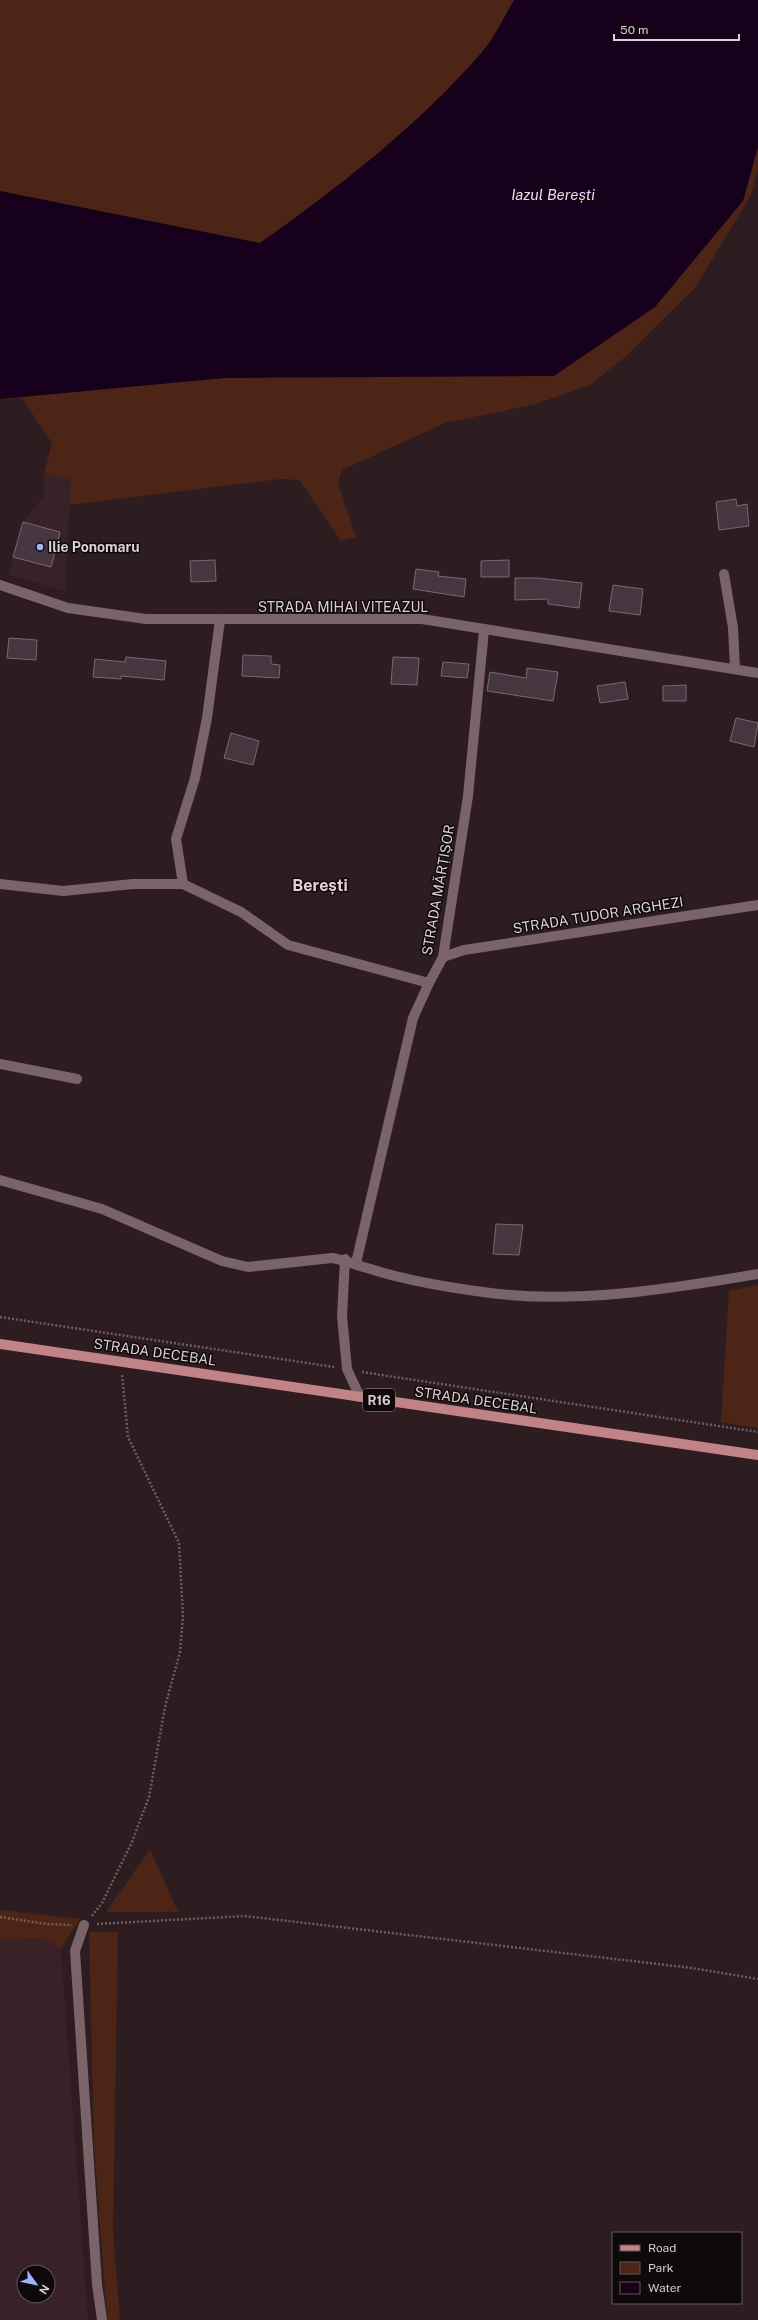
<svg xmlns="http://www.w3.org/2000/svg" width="758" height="2320" viewBox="0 0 758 2320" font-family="'Public Sans',sans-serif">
	<rect width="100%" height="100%" fill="#2d1c20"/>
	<g fill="#392128" fill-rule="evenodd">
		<path d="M44,474L71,480L65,591L8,575L23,522L43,497Z"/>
		<path d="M44,1939L61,1949L88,2320H0V1940ZM24,2272H48V2296H24Z"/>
	</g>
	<g fill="#4d2517">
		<path d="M0,0H758V170L751,195L695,288L625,357L590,385L536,404L445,423L342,470L338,483L356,537L341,541L299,480L280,479L69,505L71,480L44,474L52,443L22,398L0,399Z"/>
		<path d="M758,1285V1428L721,1422L729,1291Z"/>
		<path d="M150,1849L178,1912H106Z"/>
		<path d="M0,1910L80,1919L61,1949L44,1939L0,1940Z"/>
		<path d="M89,1932H118L113,2230L120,2320H107L94,2143Z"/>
	</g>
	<path fill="#17001b" d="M514,0H758V147L743,201L655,307L554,376L225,378L0,399V191L260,243C338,188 420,124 482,52C495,37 504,17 514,0Z"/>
	<g fill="#463640" stroke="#7a6872">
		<path d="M736,499L737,506L747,504L749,526L719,530L716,502Z"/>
		<path d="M23,522L60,532L51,567L13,557Z"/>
		<path d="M215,560L216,581L191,582L190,561Z"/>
		<path d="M509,560V577H481V561Z"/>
		<path d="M416,569L439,572L438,576L466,579L464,597L413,589Z"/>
		<path d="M515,578H539L582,583L579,608L548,604V599L515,600Z"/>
		<path d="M613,585L643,589L640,615L609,611Z"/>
		<path d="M9,638L37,640L36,660L7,658Z"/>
		<path d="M243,655L271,656V664L280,665L279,678L242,676Z"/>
		<path d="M126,657L166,661L164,680L121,676V679L93,677L95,659L125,662Z"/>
		<path d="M393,657L419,658L417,685L391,684Z"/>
		<path d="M443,662L469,664L467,678L441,676Z"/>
		<path d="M527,668L558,672L553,701L487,691L490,672L526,678Z"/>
		<path d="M625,682L628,699L600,703L597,686Z"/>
		<path d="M686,685V701H663V686Z"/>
		<path d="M736,718L758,723L754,747L730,741Z"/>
		<path d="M231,733L259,741L253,765L224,758Z"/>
		<path d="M496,1224L523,1225L519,1255L493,1254Z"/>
	</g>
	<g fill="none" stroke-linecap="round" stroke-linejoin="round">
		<g stroke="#6d5e61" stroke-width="2.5" stroke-dasharray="2 2" stroke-linecap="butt">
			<path d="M0,1317L334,1367"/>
			<path d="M362,1372L758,1432"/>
			<path d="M92,1916L102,1903L132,1842L149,1797L165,1707L180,1652L183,1616L179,1543L128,1437L122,1374"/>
			<path d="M0,1917L47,1924L72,1925"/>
			<path d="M97,1924L245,1916L692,1968L758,1979"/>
		</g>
		<g stroke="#7a6469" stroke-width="10">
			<path d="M724,574L733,628L735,669"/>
			<path d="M0,585L68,608L146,619H422L758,673"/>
			<path d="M0,884L63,891L133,884H183L241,912L288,945L429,983"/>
			<path d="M183,884L176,839L195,778L207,718L220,620"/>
			<path d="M443,957L464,950L758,905"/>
			<path d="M0,1064L77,1079"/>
			<path d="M0,1180L102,1209L222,1261L248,1267L332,1258C345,1260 355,1265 367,1268C404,1280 445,1287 483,1292C572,1305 670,1289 758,1274"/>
			<path d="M345,1259L342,1316L347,1369L360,1397"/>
			<path d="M356,1263L413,1018L429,983L443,957L468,796L484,630"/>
			<path d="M84,1925L75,1951L97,2284L102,2320"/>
		</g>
		<path stroke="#c18385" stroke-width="10" d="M0,1344L758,1455"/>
	</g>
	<circle fill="#99b5fd" stroke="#10090b" stroke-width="1.5" cx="40" cy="547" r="4"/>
	<g text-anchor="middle" stroke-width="3" stroke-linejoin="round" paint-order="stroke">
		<rect fill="#10090b" stroke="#9e9496" stroke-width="1" x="363" y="1389" width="32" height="22" rx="3"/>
		<g font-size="13" font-weight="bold" fill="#dbcfd1">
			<text x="379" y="1405">R16</text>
		</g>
		<g font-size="14" font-weight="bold" fill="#dbcfd1" stroke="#10090b" text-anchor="start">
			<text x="48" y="552">Ilie Ponomaru</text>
		</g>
		<g font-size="14" fill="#dbcfd1" stroke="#10090b">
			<text x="343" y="612">STRADA MIHAI VITEAZUL</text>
			<text transform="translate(438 890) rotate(-80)" y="5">STRADA MĂRȚIȘOR</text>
			<text transform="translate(598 915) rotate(-9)" y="5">STRADA TUDOR ARGHEZI</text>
			<text transform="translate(155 1352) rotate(8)" y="5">STRADA DECEBAL</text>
			<text transform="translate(476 1400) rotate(8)" y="5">STRADA DECEBAL</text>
		</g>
		<g font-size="15" font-style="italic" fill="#fbcefe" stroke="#10090b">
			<text x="553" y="200">Iazul Berești</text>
		</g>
		<g font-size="16" font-weight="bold" fill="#ead1d7" stroke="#10090b">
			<text x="320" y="891">Berești</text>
		</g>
	</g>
	<rect x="612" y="2232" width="130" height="72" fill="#10090b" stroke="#61585a"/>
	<rect x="620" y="2245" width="20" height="6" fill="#c18385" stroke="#61585a"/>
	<text x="648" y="2252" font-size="12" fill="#dbcfd1">Road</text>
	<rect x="620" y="2262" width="20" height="12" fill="#4d2517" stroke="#61585a"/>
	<text x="648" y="2272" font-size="12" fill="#dbcfd1">Park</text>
	<rect x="620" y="2282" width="20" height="12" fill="#17001b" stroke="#61585a"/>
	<text x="648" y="2292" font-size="12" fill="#dbcfd1">Water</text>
	<g transform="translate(36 2284) rotate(123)"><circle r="19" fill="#10090b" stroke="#61585a"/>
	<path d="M0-3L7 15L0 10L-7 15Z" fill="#99b5fd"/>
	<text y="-6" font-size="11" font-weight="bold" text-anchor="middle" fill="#dbcfd1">N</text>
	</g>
	<path d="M614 34v6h125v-6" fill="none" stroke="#dbcfd1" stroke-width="2"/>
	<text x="620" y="34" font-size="12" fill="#dbcfd1" stroke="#10090b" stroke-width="3" paint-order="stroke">50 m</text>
</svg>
